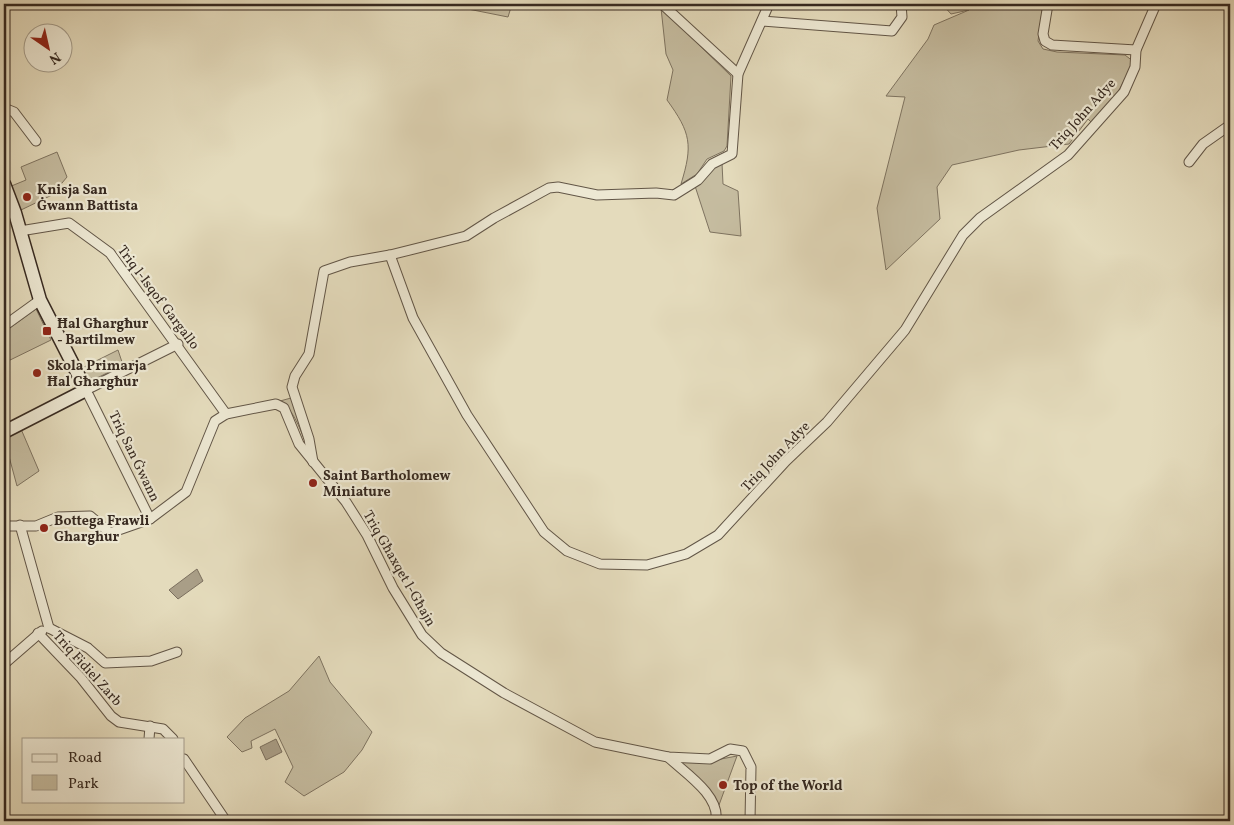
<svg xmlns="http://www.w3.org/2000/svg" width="1234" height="825" viewBox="0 0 1234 825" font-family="Vollkorn,serif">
	<rect width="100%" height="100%" fill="#e4dbbc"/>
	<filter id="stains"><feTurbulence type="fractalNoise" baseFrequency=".004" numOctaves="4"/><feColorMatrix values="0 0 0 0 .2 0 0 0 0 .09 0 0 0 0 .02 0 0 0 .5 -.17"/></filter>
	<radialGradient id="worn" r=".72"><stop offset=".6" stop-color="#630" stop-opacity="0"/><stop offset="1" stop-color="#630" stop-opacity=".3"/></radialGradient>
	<g fill="#c6bda1" stroke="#7e7360">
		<path d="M443,4H512L508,17Z"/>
		<path d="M942,4H973V9L989,4H1043L1038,41L1043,49L1057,52L1125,55L1134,62L1111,105L1092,123L1088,119L1069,144L1019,150L952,165L937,187L940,219L886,270L877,208L905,97L886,96L928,39L934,25L969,10L951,14Z"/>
		<path d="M661,8L731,76L727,146L724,151L707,159L697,174L681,184C693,145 691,133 667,100L673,70L666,54Z"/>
		<path d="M57,152L67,177L52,195L21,210L9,187L26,180L21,167Z"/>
		<path d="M722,163L723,184L738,191L741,236L710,232L695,186L706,171Z"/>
		<path d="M36,309L51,340L4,363V332Z"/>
		<path d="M118,350L123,365L95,379L87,377L82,368Z"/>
		<path d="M291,398L307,439L305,441C299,427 293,409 280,401Z"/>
		<path d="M21,429L39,471L17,486L4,438Z"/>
		<path d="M319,656L330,682L372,732L362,750L344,772L304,796L285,782L293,767L275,729L251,741L252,748L242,752L227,737L245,718L289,691Z"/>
		<path d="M737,756L719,805L709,789L679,761L705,762Z"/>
	</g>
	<g fill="#a99e87" stroke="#7b6f5e">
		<path d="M197,569L203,581L178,599L169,590Z"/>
		<path d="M276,739L282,752L266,760L260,747Z"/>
	</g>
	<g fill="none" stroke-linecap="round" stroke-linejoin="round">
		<g stroke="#625647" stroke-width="11">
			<g id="street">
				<path d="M662,4L738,74"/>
				<path d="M1048,4L1043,34L1045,41L1052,45L1136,50"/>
				<path d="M762,21L892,31L902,17L901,4"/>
				<path d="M4,108L14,112L36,141"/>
				<path d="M1189,162L1203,144L1230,125"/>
				<path d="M20,231L69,223L110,253L226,414"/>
				<path d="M390,255L413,318L467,415L544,532L567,551L600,564L647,565L686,554L718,535L786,461L827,422L905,330L963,235L980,218L1068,155L1124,92L1135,67L1136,50L1156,4"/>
				<path d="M4,326L40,300"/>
				<path d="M313,462L309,439L292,387L295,376L309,354L324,271L350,262L390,255L466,236L494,218L549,188L558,187L597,195L656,193L674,195L698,180L712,164L732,154L738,74L769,4"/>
				<path d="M150,519L86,390L178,344"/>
				<path d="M20,525L49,628"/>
				<path d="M4,526H36L58,517L90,516L110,533L150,519L186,492L215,421L226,414L276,404L284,408L299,444L346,502L367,535L393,588L422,635L441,653L504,693L595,742L668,757L710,759L730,749L743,751L751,767L750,821"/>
				<path d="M49,628L88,648L105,663L151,661L177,652"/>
				<path d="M38,633L81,678L111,716L119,722L163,729L173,739"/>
				<path d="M4,664L42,631"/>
				<path d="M149,739L150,726"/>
				<path d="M668,757C685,773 720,795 716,821"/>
				<path d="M184,759L226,821"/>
			</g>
		</g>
		<g stroke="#362920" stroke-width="15">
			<path id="secondary" d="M4,184L15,213L40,300L86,390L4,432"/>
		</g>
		<use href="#street" stroke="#ede8d3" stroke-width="9"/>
		<use href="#secondary" stroke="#ede8d3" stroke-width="12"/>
	</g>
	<g fill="#8f2418" stroke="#ede8d3" stroke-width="2">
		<circle cx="27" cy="197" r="5"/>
		<rect x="42" y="326" width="10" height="10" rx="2.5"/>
		<circle cx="37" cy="373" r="5"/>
		<circle cx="313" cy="483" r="5"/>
		<circle cx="44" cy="528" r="5"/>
		<circle cx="723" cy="785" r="5"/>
	</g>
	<g text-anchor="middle" stroke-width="4.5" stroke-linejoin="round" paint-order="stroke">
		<g font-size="14" fill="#362920" stroke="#ede8d3">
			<text transform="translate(1082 114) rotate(-48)" y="5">Triq John Adye</text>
			<text transform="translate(159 297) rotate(53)" y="5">Triq l-Isqof Gargallo</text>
			<text transform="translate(135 456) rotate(64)" y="5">Triq San Ġwann</text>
			<text transform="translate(775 456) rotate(-46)" y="5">Triq John Adye</text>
			<text transform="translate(400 568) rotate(60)" y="5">Triq Għaxqet l-Għajn</text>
			<text transform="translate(88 668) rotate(48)" y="5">Triq Fidiel Zarb</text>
		</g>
		<g font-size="14" font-weight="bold" fill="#362920" stroke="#ede8d3" text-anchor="start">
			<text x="37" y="194">Knisja San<tspan x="37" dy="16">Ġwann Battista</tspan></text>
			<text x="57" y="328">Ħal Għargħur<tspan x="57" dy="16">- Bartilmew</tspan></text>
			<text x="47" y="370">Skola Primarja<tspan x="47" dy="16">Ħal Għargħur</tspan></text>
			<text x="323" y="480">Saint Bartholomew<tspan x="323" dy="16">Miniature</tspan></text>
			<text x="54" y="525">Bottega Frawli<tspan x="54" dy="16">Gharghur</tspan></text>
			<text x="733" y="790">Top of the World</text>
		</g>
	</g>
	<rect width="1234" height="825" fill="none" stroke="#e4dbbc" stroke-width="20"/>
	<rect x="5" y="5" width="1224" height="815" fill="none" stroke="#362920" stroke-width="2.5"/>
	<rect x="10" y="10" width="1214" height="805" fill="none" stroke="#362920"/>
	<rect x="22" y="738" width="162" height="65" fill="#ede8d3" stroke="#a49c8b"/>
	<rect x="32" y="754" width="25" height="8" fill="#ede8d3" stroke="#a49c8b"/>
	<text x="68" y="762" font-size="15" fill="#362920">Road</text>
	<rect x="32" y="775" width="25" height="15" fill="#c6bda1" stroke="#a49c8b"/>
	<text x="68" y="788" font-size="15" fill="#362920">Park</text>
	<g transform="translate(48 48) rotate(146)"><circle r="24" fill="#ede8d3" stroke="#a49c8b"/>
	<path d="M0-4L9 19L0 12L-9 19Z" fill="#8f2418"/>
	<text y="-8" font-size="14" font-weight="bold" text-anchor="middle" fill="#362920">N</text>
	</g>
	<rect width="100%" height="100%" filter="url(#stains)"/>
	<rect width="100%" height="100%" fill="url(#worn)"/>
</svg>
